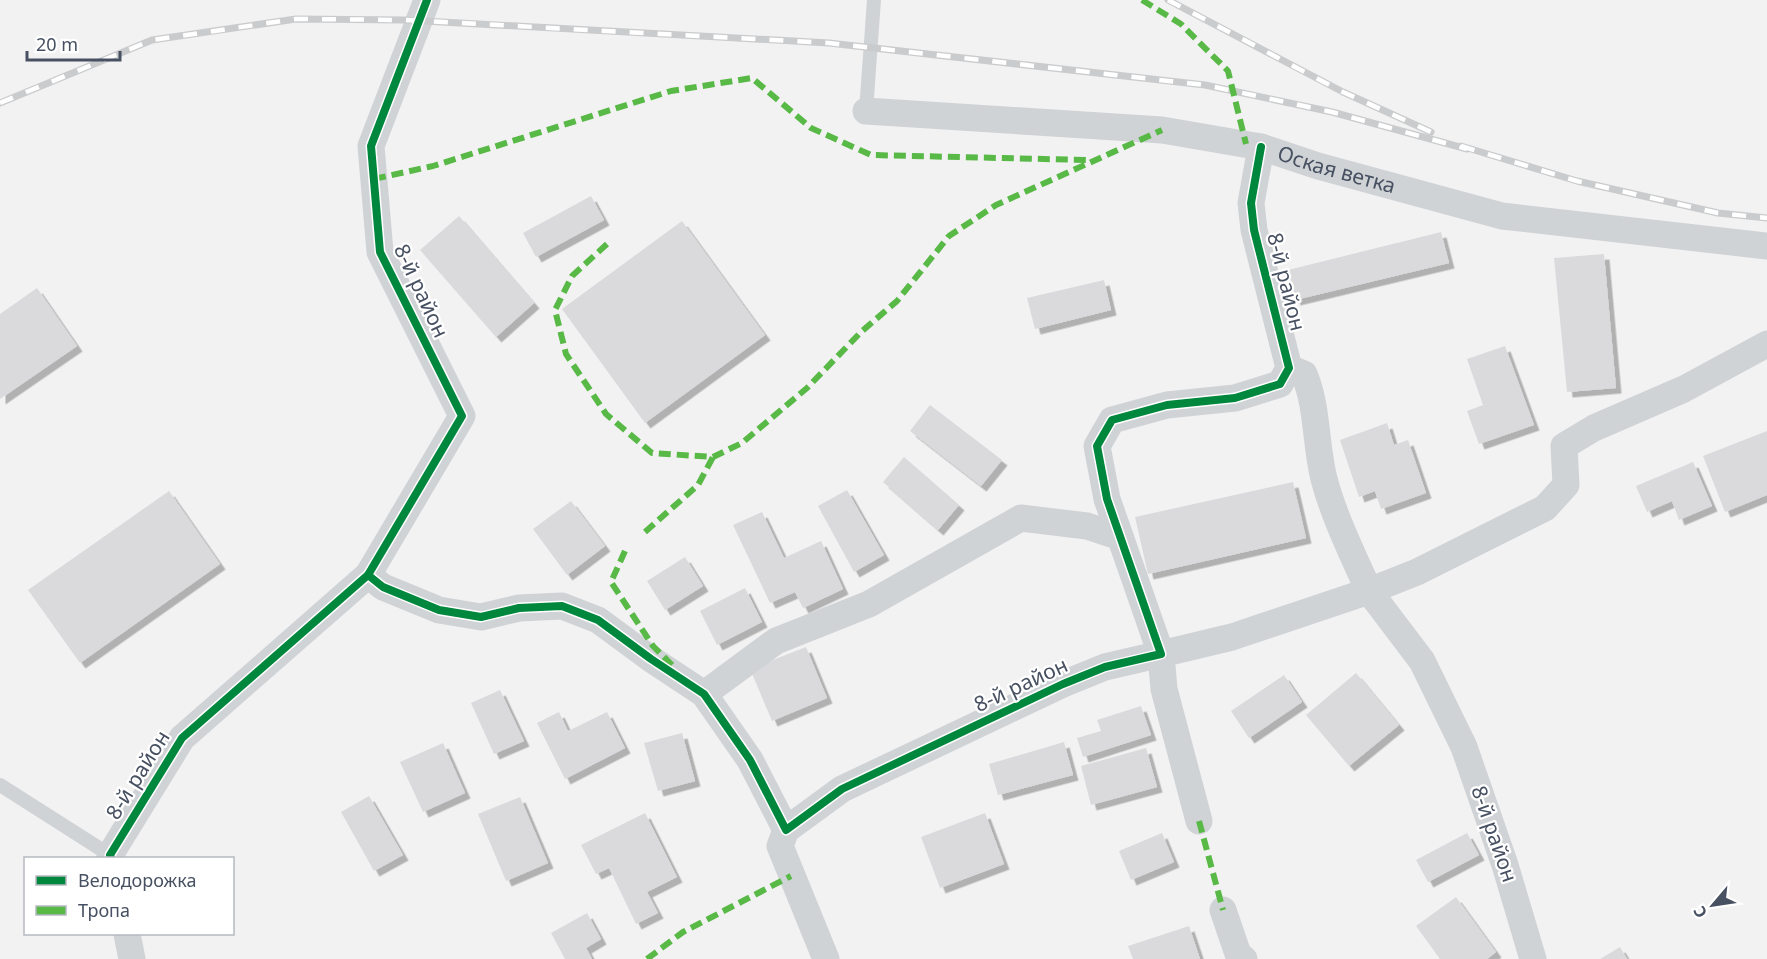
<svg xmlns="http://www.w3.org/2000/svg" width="1767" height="959" viewBox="0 0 1767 959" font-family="'Noto Sans',sans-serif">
	<defs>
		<filter id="shadow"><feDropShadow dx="5.5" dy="5.5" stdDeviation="0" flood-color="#0004"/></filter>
	</defs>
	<rect width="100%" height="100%" fill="#f3f2f2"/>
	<g fill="#dadadd" filter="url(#shadow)">
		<path d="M591,196L604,220L536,257L523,233Z"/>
		<path d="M459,216L534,303L496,337L420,250Z"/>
		<path d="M682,221L765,335L645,423L562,309Z"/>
		<path d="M1441,232L1449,263L1295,300L1288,270Z"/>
		<path d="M1604,254L1616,388L1567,392L1554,258Z"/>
		<path d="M1104,280L1111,310L1035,329L1027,298Z"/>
		<path d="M37,288L77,346L0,399V314Z"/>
		<path d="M1505,346L1534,425L1479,444L1467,411L1483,405L1467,359Z"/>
		<path d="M930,405L1002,460L981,486L910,431Z"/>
		<path d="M1387,423L1394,445L1408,440L1426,493L1381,509L1375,491L1359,497L1340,440Z"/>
		<path d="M1767,431V495L1725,512L1703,456Z"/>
		<path d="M904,457L959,505L938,530L883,482Z"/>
		<path d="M1693,462L1712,506L1679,520L1672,501L1647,512L1636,486Z"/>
		<path d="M1293,482L1306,538L1148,574L1135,517Z"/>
		<path d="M847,490L884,555L854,572L818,506Z"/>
		<path d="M169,491L220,564L80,663L28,590Z"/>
		<path d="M571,501L605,546L567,575L533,529Z"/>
		<path d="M762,512L784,558L821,541L843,589L803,608L795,592L770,603L733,525Z"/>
		<path d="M685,557L703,586L665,610L647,581Z"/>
		<path d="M745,588L762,622L717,645L700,611Z"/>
		<path d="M806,647L827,698L772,721L750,669Z"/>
		<path d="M1356,673L1399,725L1349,766L1306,715Z"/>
		<path d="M1284,675L1302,702L1249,738L1231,711Z"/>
		<path d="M500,690L524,741L494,754L471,703Z"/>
		<path d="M1141,706L1151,735L1083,757L1077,738L1101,731L1097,720Z"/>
		<path d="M559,712L568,731L607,712L625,748L565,779L537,723Z"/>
		<path d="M682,733L695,781L658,791L644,743Z"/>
		<path d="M1064,742L1073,775L998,795L989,764Z"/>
		<path d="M443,743L465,793L423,812L400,762Z"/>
		<path d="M1146,748L1157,787L1091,805L1081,766Z"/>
		<path d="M369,796L403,855L374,871L341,812Z"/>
		<path d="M520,797L548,863L506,881L478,814Z"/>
		<path d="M645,813L677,877L647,892L658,913L636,924L609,868L596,874L581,845Z"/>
		<path d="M985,813L1004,864L940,888L921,837Z"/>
		<path d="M1162,833L1174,862L1131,880L1119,851Z"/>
		<path d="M1467,833L1479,855L1428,882L1416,860Z"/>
		<path d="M1456,897L1496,952L1487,959H1440L1416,926Z"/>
		<path d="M587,913L601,939L586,948L592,959H565L551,933Z"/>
		<path d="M1189,926L1200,959H1133L1128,946Z"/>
		<path d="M1620,947L1627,959H1600Z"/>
	</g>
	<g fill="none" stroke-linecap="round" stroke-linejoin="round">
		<g stroke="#d0d3d6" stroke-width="14">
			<path d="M866,111L874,0"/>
			<path d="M0,785L110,855"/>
		</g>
		<g stroke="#d0d3d6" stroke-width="27">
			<path id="s1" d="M866,111L1162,130L1261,147L1318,166L1502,216L1767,246"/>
			<path d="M368,575L383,587L439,610L481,617L519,608L562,606L598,620L651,659L704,694L750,760L786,830L842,789L1063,684L1105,667L1161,654L1107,499L1097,446L1112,420L1167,405L1235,398L1280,384L1289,368L1254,230L1251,203L1261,147"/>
			<path d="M704,694L776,641L869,604L1021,518L1087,526L1120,537"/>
			<path d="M1199,821L1164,689L1161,654L1232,637L1369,591C1353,555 1334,517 1324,479C1315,443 1318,407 1304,374L1289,368"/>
			<path d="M786,830L780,846L826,959"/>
			<path d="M111,858L110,855L182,738L368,575L462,416L380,252L371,146L427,0"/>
			<path d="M1223,910L1238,954L1244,959"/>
			<path d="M127,934L132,959"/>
			<path d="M1533,959L1505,865L1464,747L1422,661L1369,591L1417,572L1545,508L1566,485L1564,446L1594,428L1684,389L1767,344"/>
		</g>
		<g stroke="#c9cbcd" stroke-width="7">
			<g id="rail">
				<path d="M1168,0L1343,92L1431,132"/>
				<path d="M0,103L152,40L296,19L405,20L829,43L1205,85L1332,112L1467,149"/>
				<path d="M1461,146L1577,181L1718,213L1767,218"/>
			</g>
		</g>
		<use href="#rail" stroke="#fff" stroke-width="4.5" stroke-dasharray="14" stroke-linecap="butt"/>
		<g stroke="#58b947" stroke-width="6" stroke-dasharray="12 6" stroke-linecap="butt">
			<path d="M1142,0L1181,24L1228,71L1246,144"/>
			<path d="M374,179L433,166L671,91L752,78L811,128L871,155L1087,160"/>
			<path d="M607,244L572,276L555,310L566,354L606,414L652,453L713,457L742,443L807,388L861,332L897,301L949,236L996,205L1162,130"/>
			<path d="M645,532L698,485L713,457"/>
			<path d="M625,551L611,582L653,646L672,665"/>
			<path d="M1199,821L1223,910"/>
			<path d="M647,959L683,932L791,876"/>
		</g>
		<g stroke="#fff" stroke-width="11">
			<g id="cycleway">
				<path d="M368,575L383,587L439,610L481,617L519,608L562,606L598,620L651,659L704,694L750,760L786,830L842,789L1063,684L1105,667L1161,654L1107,499L1097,446L1112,420L1167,405L1235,398L1280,384L1289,368L1254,230L1251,203L1261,147"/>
				<path d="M111,858L110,855L182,738L368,575L462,416L380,252L371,146L427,0"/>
			</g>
		</g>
		<use href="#cycleway" stroke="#00873e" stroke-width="8"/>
	</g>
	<g text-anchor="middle" stroke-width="4.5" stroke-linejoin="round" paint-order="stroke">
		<g font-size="21" fill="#475162" stroke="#fff">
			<text dy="7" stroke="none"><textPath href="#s1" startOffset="476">Оская ветка</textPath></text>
			<text transform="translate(1286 282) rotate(76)" y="7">8-й район</text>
			<text transform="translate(421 291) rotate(65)" y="7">8-й район</text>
			<text transform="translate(1021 685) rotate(-25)" y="7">8-й район</text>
			<text transform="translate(138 775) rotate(-58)" y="7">8-й район</text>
			<text transform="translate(1494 834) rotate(71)" y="7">8-й район</text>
		</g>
	</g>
	<rect x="24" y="857" width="210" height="78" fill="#ffffff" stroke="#b5b9c0" stroke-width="1.5"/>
	<rect x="36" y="876" width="30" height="9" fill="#00873e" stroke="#b5b9c0" stroke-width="1.5"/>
	<text x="78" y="887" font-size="18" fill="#475162">Велодорожка</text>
	<rect x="36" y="906" width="30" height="9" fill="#58b947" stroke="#b5b9c0" stroke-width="1.5"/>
	<text x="78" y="917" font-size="18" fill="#475162">Тропа</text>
	<g transform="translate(1713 905) rotate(241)" stroke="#ffffff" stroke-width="4.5" paint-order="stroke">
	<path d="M0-4.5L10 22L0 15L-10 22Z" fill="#475162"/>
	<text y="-9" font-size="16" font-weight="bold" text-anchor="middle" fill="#475162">С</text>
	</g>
	<path d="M27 51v9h93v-9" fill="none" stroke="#475162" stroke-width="3"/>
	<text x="36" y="51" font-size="18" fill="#475162" stroke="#ffffff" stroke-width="4.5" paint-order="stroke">20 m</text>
</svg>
